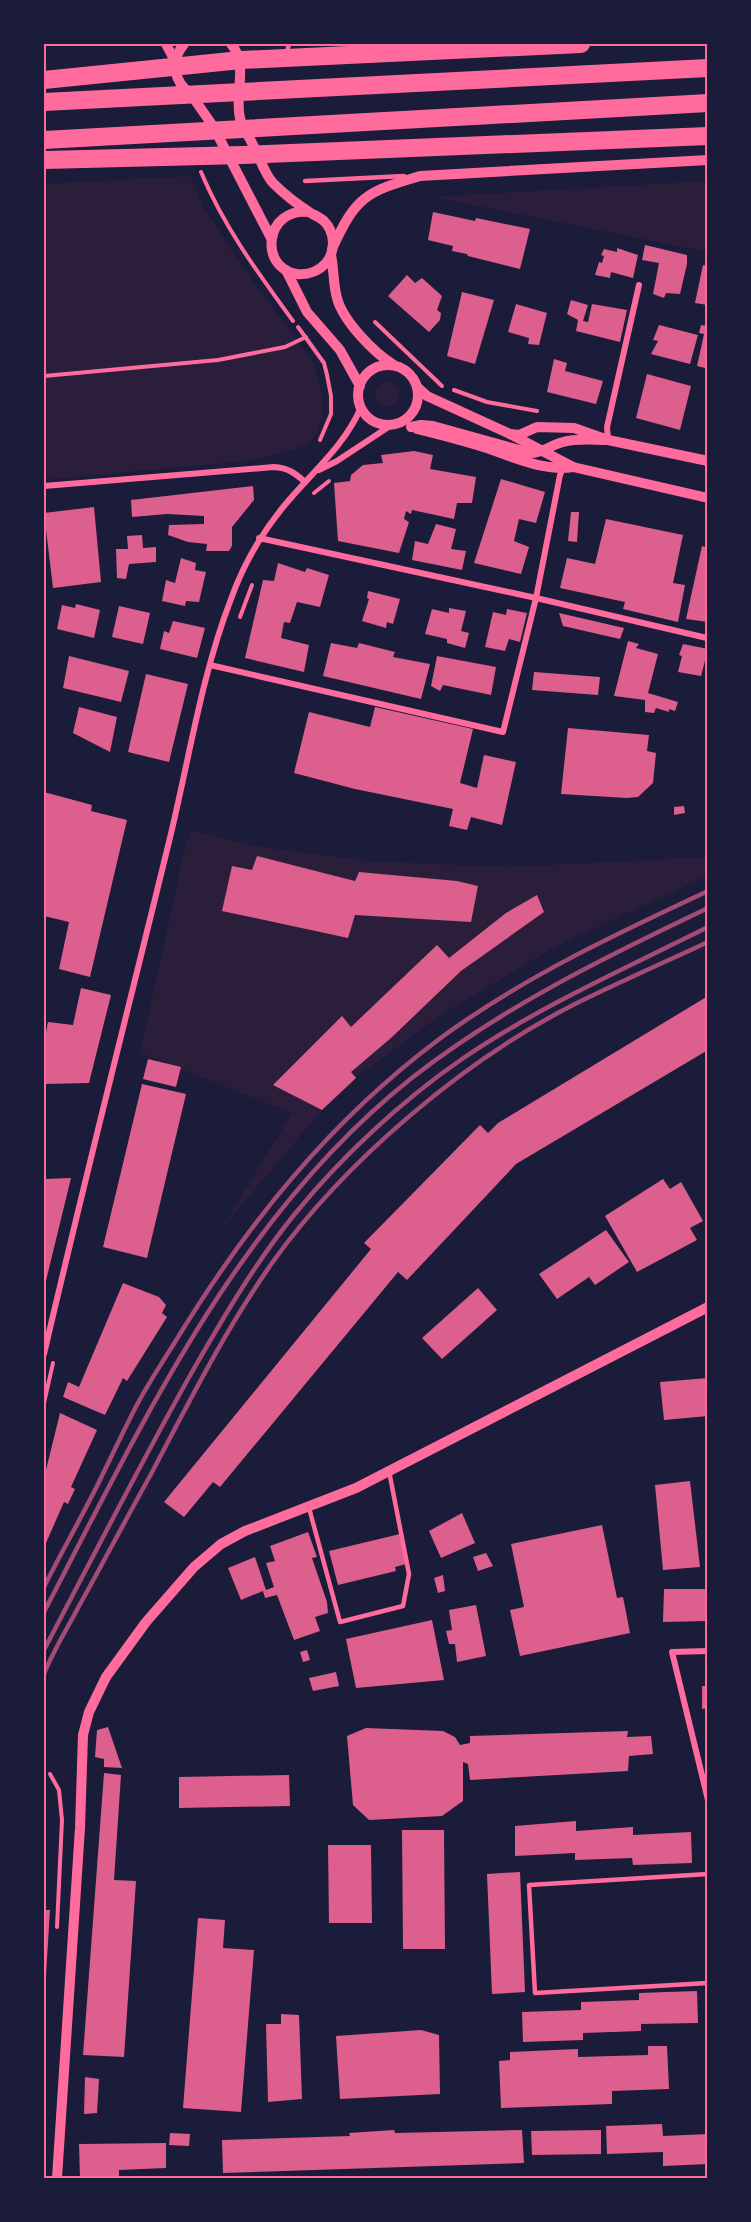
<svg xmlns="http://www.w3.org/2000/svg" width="751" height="2222" viewBox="0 0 751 2222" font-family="'Libre Baskerville',serif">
	<rect width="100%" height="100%" fill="#1b1b3a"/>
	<g fill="#2a1e3b">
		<path d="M190,176L203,206L240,263L314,363L323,400L322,416L317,433L308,445L256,460L44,480V184Z"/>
		<path d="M707,181V252L433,197Z"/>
		<circle cx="387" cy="394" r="12"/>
		<path d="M191,830L255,846L369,861L506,867L707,857V876L555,947L441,1015L356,1078L322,1110L220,1231L292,1113L140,1053L185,848Z"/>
	</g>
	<g fill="#dd5f8e">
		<path d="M433,212L475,221L476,218L530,229L520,269L468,256L467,254L452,251L453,246L428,240Z"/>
		<path d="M645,245L687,255V264L680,294L666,293L664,298L653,294L659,263L642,260Z"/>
		<path d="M617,248L638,255L633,278L611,272L610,278L595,275L599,262L602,263L604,256L601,255L604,249L617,252Z"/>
		<path d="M703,265L708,266V305L695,303Z"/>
		<path d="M407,275L415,283L422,278L442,296L437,310L441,313L440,320L429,332L388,296Z"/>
		<path d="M462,292L494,300L475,364L447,356Z"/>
		<path d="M571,300L588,305L583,321L588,322L592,304L627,310L620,342L576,331L578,320L567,314Z"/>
		<path d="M516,304L547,313L539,345L528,344L529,338L508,332Z"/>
		<path d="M659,325L698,335L690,364L651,354L658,341L653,340Z"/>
		<path d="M701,325L708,326V358L705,368L697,366L704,334L699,333Z"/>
		<path d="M554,359L567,363L565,371L603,381L596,404L547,392Z"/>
		<path d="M647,374L691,386L680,430L636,418Z"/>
		<path d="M414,451L433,455L430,469L476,477L472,503H457L454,519L412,510L411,514L406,511L404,519L409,522L399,553L338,541L334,483L350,481L351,475L363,465L383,463L381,455Z"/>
		<path d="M501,479L545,492L536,523L519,519L514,541L529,547L521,574L474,563Z"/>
		<path d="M253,486L254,500L232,527V546L229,551H206L207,544L188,542L168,535L169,525L204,524V516L167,514L132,517L131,500Z"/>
		<path d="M94,507L101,582L53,588L44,513Z"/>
		<path d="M571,512H579L577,542L568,541Z"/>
		<path d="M606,519L683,535L673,583L685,585L678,622L623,609L625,602L560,588L567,558L595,564Z"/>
		<path d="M436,524L456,529L451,549L466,551L462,570L412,560L415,541L428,544Z"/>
		<path d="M142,535L143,548L156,547V562L129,564L126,579L117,578L116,549H128L127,536Z"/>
		<path d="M702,546L708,548V622L686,619Z"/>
		<path d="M181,558L196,563L195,570L206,572L199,602L186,601L185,606L162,601L166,580L175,583Z"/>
		<path d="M278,563L305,572L307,568L329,575L320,607L297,602L290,623L284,622L281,638L309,645L304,672L245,658L263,580L274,581Z"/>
		<path d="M368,591L400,599L393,624L387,622L386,628L362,621L369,599L367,598Z"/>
		<path d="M76,604L100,610L94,638L57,629L62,605L75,608Z"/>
		<path d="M119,606L150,613L143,644L112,637Z"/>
		<path d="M449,608L466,611L461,631L469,633L465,648L447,643V639L425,634L432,609L449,613Z"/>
		<path d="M507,609L527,613L520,642L509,639L505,651L485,647L493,612L506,615Z"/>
		<path d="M559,613L624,628L620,639L563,626Z"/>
		<path d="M173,621L205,628L197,658L160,649L164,631L169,633Z"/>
		<path d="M628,641L639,644L636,648L658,654L648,693L678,702L675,711L669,709V712L656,708L654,713L645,712V700L614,696Z"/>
		<path d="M331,643L357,648L359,643L395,652L393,657L430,664L421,699L323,676Z"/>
		<path d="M683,644L708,649L701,676L678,672L682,656L679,655Z"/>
		<path d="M69,656L129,671L121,702L63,688Z"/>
		<path d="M437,656L496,667L491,695L443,685L440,691L431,686Z"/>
		<path d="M534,672L600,677L598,695L532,690Z"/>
		<path d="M146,674L188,684L169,762L128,752Z"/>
		<path d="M79,707L117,717L110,752L73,733Z"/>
		<path d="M375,707L473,729L460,783L477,788L484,755L516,762L502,825L471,817L467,830L449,826L453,809L355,789L294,773L309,712L370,727Z"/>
		<path d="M568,728L649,735L647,751L656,753L653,783L638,797L627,798L561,794Z"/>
		<path d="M44,792L92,805L91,811L127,820L90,977L59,969L69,922L44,916Z"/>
		<path d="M684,806L685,813L674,815V807Z"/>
		<path d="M257,856L355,881L359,872L457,881L478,886L471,922L355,915L348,938L222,911L232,866L252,870Z"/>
		<path d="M537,895L544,912L461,971L391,1038L351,1072L356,1078L322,1110L273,1085L342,1016L351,1027L437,945L449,958L506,913Z"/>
		<path d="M81,988L111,995L89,1083L44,1084V1032H46L48,1022L73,1025Z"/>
		<path d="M708,996V1050L516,1164L407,1280L398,1272L220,1487L213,1482L184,1517L164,1502L371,1249L364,1243L480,1125L488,1133L498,1123Z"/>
		<path d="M148,1059L181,1067L176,1087L143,1079Z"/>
		<path d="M142,1084L186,1094L147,1258L103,1247Z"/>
		<path d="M71,1178L44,1289V1179Z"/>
		<path d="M663,1179L670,1189L681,1182L703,1221L690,1228L697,1240L637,1272L605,1216Z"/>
		<path d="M606,1230L629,1262L595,1285L589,1277L557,1299L539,1274Z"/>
		<path d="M123,1283L159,1297L166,1305L162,1313L167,1317L127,1381L123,1378L105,1415L63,1397L68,1382L79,1387Z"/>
		<path d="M478,1288L497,1310L442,1359L422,1338Z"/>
		<path d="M708,1378V1416L664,1420L660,1382Z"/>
		<path d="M60,1413L97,1430L71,1487L75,1489L68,1504L64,1502L46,1543L44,1541V1478Z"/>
		<path d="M690,1481L700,1567L663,1570L655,1485Z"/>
		<path d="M462,1513L475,1543L441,1558L429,1531Z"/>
		<path d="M602,1525L617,1598L623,1597L630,1633L520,1656L510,1610L524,1607L511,1544Z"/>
		<path d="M308,1532L317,1557L312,1558L327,1602L328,1613L315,1617L320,1631L294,1640L277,1595L265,1598L263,1591L241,1600L228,1568L255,1557L266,1590L274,1587L266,1563L275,1561L270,1546Z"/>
		<path d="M400,1534L406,1564L395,1567L396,1571L338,1585L329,1551Z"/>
		<path d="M486,1553L493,1566L478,1571L473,1557Z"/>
		<path d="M443,1575L445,1591L438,1593L434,1578Z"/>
		<path d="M664,1589H708V1621L663,1622Z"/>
		<path d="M476,1605L486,1656L457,1662L455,1644H449L446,1631L452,1630L449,1610Z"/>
		<path d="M432,1620L444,1680L356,1688L346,1639Z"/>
		<path d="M307,1650L310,1660L303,1662L300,1652Z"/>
		<path d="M336,1672L339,1686L313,1691L309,1678Z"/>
		<path d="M702,1686H708V1708L702,1709Z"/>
		<path d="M108,1727L122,1768L104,1767V1759L95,1757L97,1730Z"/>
		<path d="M366,1728L443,1731L455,1737L460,1745L470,1743V1736L628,1731L627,1737L651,1736L653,1754L629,1756L628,1771L470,1780L468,1764L463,1762V1801L442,1816L369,1820L353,1805L347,1736Z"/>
		<path d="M104,1773L121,1775L114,1880L136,1881L124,2057L83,2055Z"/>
		<path d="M289,1775L290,1806L179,1808V1777Z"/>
		<path d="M576,1821V1831L633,1827V1835L691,1832L692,1863L633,1865L632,1858L575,1860V1853L515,1856V1826Z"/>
		<path d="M402,1830H444L445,1949H403Z"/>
		<path d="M328,1845H371L372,1923H329Z"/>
		<path d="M520,1872L525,1992L492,1994L487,1874Z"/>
		<path d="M44,1910H50L45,1992H44Z"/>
		<path d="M198,1918L225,1920L223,1948L254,1950L241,2112L183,2108Z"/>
		<path d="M697,1991L698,2023L641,2024V2031L583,2033V2040L523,2042L522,2012L581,2010V2002L639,2000V1993Z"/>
		<path d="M281,2014L299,2015L302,2099L268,2102L266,2024H281Z"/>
		<path d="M421,2030L439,2035L440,2094L340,2099L336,2036Z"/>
		<path d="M648,2046H667L669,2089L612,2091V2104L501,2108L499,2061L510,2060V2052L578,2049V2057L648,2055Z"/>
		<path d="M85,2077L99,2079L97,2113L84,2114Z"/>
		<path d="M662,2124L663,2136L708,2134V2164L663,2166V2152L607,2154L606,2126Z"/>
		<path d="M394,2130L395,2133L522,2130L524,2163L223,2173L222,2140L350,2136L349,2133Z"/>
		<path d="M601,2130V2154L532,2155L531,2131Z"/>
		<path d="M170,2133L190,2134L189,2146L169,2145Z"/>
		<path d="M166,2143V2168L119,2170V2178H80L79,2144Z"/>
	</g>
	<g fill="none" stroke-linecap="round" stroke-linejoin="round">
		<g stroke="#ff6b9d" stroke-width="4">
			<path d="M201,172C224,227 258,273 293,321"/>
			<path d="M375,322L442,386"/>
			<path d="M298,327L324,363L327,375L331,396V414L320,440"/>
			<path d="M44,376L218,360L285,347L306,337"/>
			<path d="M454,390L487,402L537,411"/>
			<path d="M314,493L329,481"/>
			<path d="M240,617L252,585"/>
			<path d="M44,1403L53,1363"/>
			<path d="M50,1774L59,1790L62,1820L57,1927"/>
		</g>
		<g stroke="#ff6b9d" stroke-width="4.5">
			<path d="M286,55L289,44"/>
			<path d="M305,181L404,176"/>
			<path d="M309,1508L340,1622L403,1606L409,1574L389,1471"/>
			<path d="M708,1874L529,1885L535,1993L708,1983"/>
		</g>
		<g stroke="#ff6b9d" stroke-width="6">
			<path d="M608,440L607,427L639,285"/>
			<path d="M319,470L337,461L393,424"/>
			<path d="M44,486L274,467C288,468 295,473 305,482"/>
			<path d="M259,538L536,598L707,638"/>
			<path d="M210,665L503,732L536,598L560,475L563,468"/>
			<path d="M44,1354C83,1186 126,1018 167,850C188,767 200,679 231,599C243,565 261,534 284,506C310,474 345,446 361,407"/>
			<path d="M708,1651L672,1652L708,1800"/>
		</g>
		<g stroke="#ff6b9d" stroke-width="10">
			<path d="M166,44L175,61"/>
			<path d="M184,44C170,61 173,81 191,94"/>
			<path d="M231,44C249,64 234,94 240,118C242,128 250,138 254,147C260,158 265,175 273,183C283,193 297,204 309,212C314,215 319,217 324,221C335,232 336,251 326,263C319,271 308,275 297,274C258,268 265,207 309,212"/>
			<path d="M192,96L213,126L271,238"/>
			<path d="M332,249C356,196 366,192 420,176L708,160"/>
			<path d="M331,255C334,269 333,284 337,298C343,321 374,353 394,365"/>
			<path d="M286,270L307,312L340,350L360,386"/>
			<circle cx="388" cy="395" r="30"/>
			<path d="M417,387L427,396L510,434L573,467L708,498"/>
			<path d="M411,427L421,425L433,426L530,453C543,453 551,445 563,442C577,438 593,440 608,440"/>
			<path d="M417,429C437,434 457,439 477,445C508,454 540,472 573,467"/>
			<path d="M510,434L519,435L537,427L574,428L608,440L708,461"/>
			<path d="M57,2178L80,1828L83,1735L89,1712L106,1677L146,1622L194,1567L221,1544L245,1531L356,1488L708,1307"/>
		</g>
		<g stroke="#ff6b9d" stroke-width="18">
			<path d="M44,80L241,60L581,44"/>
			<path d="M44,102L708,68"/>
			<path d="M44,140L708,103"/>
			<path d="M44,160L243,155L708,136"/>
		</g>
		<g stroke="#a44b75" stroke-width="4.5">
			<path d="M44,1587C61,1553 80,1520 97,1486C111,1458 124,1429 139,1401C150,1381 163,1361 175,1342C247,1224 330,1120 442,1037C524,977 616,934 708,891"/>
			<path d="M44,1612C144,1420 239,1214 413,1077C503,1007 605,957 708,908"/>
			<path d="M44,1650C93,1557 140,1464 192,1372C223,1318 255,1263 294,1215C340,1158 401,1101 462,1059C538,1007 624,969 708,927"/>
			<path d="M44,1674C53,1651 67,1629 79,1606C103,1563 126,1519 150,1476C188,1404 225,1330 272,1263C344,1162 463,1061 573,1005C617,983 663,963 708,942"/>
		</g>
	</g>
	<rect width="751" height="2222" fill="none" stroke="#1b1b3a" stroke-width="90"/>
	<rect x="45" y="45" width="661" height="2132" fill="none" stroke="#ff6b9d" stroke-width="2"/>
</svg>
